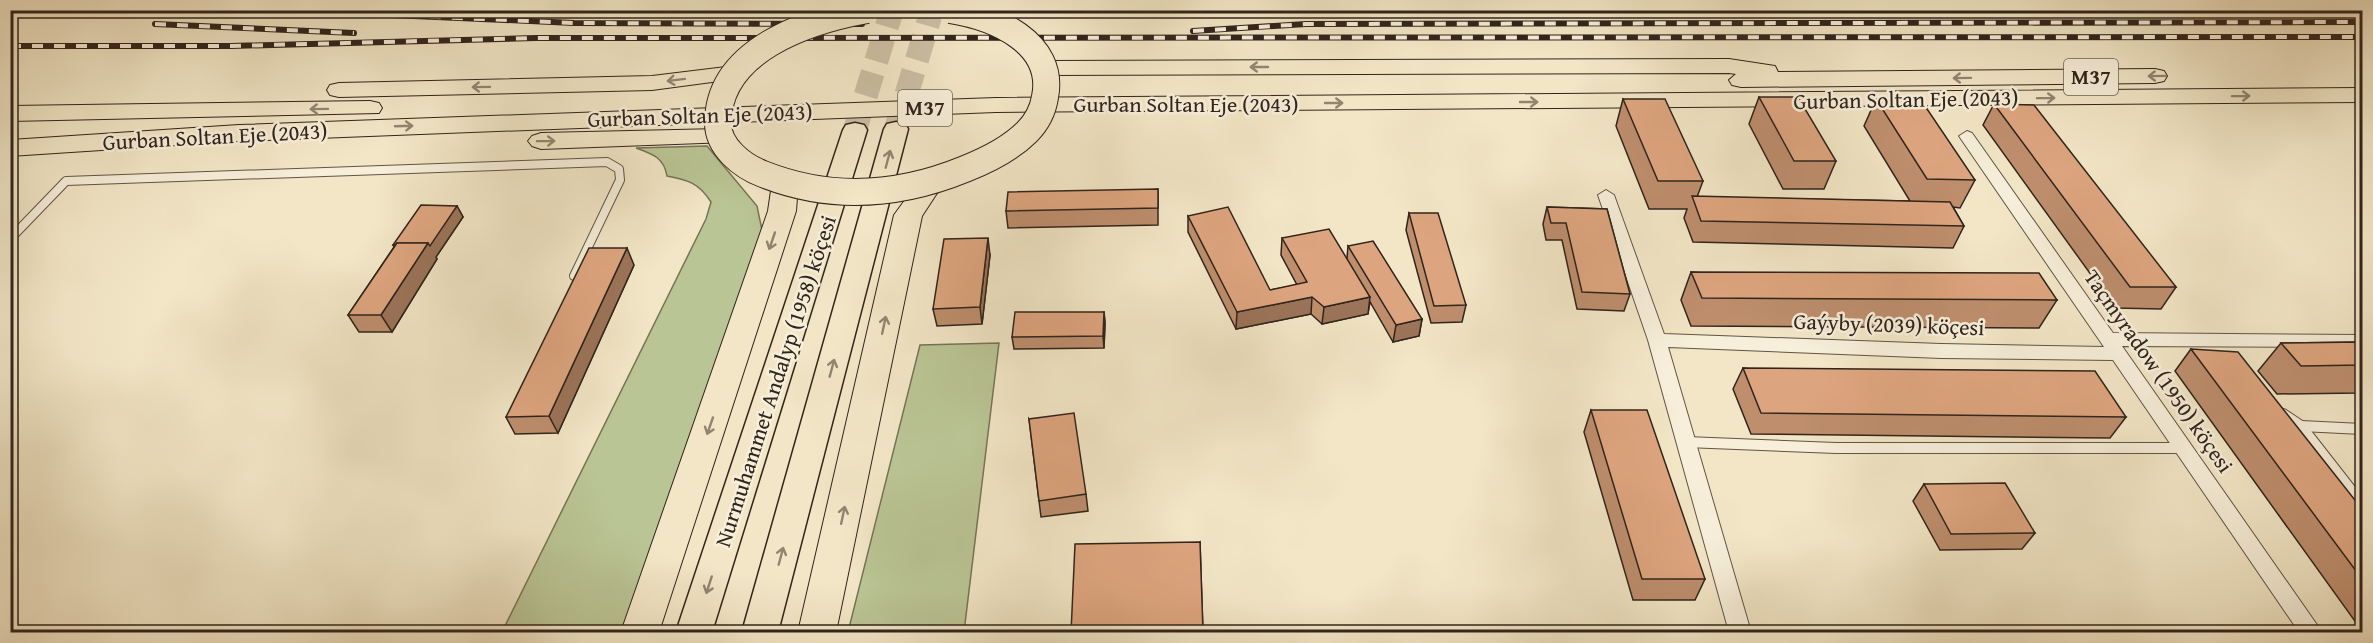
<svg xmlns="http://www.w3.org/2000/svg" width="2373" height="643" viewBox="0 0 2373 643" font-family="'Gentium Book Plus',serif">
	<rect width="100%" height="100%" fill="#f2e6c6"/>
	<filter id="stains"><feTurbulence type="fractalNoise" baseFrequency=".00333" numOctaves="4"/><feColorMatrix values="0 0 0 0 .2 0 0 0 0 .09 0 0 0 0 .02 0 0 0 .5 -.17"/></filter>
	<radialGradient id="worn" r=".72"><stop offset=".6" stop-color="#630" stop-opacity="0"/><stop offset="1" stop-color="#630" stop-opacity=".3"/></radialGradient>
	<g fill="#bac595" stroke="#757458" stroke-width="1.5">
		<path d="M707,146L757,206L762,230L622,632H502L706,219L711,202C699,183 688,180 667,176C664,158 653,154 636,148Z"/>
		<path d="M999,343L964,632H848L920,345Z"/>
	</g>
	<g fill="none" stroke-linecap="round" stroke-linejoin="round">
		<g stroke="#cbbfa4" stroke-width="24" stroke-dasharray="24 12" stroke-linecap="butt">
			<path d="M896,129L932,10"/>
			<path d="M855,130L892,10"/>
		</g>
		<g stroke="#605446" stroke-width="10">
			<path id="service-far1" d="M10,239L66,181L607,162L619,169L620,180L574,276"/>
		</g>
		<g stroke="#605446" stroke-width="12">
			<g id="service">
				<path d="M2283,414L2301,426L2362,504"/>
				<path d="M2301,426L2362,429"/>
				<path d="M1686,442L1836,448H2184"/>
			</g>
		</g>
		<g stroke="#605446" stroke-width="2">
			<path id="minor" d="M1967,131L1972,133L2113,333L2362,335V347L2122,346L2322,632H2299L2113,360L1941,358L1668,347L1751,632H1729L1648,340L1598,195L1606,190L1614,195L1664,334L1941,344L2104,347L1959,136Z"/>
		</g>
		<g stroke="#30241c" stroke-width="3">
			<g id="primary">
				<path d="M896,122L905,124L908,129L778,632H742L884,129L887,124Z"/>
				<path d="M855,123L864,125L867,130L712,632H676L843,130L846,125Z"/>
			</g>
		</g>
		<g stroke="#30241c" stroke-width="2">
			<g id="trunk">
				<path d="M1729,59L1775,66L1778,72L2155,69L2164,71L2167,76L2164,81L2155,83L1741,87L1732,85L1729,80L1736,74L1729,73L1047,75L1039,73L1035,68L1039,63L1047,61Z"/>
				<path d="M734,66L742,68L746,73L742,78L652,90L339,97L330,95L327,90L330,85L339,83L652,76Z"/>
				<path d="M2362,88V102L996,112L239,141L10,156V140L239,125L996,98Z"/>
				<path d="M370,101L379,103L382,108L379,113L10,121V106Z"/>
				<path d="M720,129L729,132L733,137L729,142L541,149L532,146L528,141L532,136L541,133Z"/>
				<path d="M785,176L794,178L798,184L796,211L659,632H621L768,211L772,184L776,178Z"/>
				<path d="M930,176L939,178L943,184L922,216L836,632H798L894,215L921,178Z"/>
			</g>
		</g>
		<path stroke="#30241c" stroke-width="3" stroke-dasharray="4 2" stroke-linecap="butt" d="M616,10L770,14L777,10"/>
		<use href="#service-far1" stroke="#f7efda" stroke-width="8"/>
		<use href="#service" stroke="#f7efda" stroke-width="10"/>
		<use href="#minor" fill="#f7efda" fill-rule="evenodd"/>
		<use href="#primary" fill="#f2e6c6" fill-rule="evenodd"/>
		<use href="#trunk" fill="#f2e6c6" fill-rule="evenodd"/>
		<g stroke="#30241c" stroke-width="6">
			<g id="rail">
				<path d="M276,10L574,23L862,24"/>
				<path d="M155,24L354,33"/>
				<path d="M1193,31L1306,24L2362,22"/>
				<path d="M10,46H231L536,38L2362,37"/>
			</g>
		</g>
		<use href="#rail" stroke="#f7efda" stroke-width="4" stroke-dasharray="11" stroke-linecap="butt"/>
		<g stroke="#30241c" stroke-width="28" stroke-linecap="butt">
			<path id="trunk-bridge" d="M867,10C807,21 718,50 718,123C718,147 742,166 763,174C831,201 899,196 965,169C988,160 1010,149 1027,132C1037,122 1043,110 1045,97C1056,42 994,17 950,10"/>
		</g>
		<use href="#trunk-bridge" stroke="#f2e6c6" stroke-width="26"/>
	</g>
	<g fill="#be8e6d" stroke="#30241c" stroke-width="1.5">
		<path d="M1759,97L1836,161L1824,189H1783L1749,124Z"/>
		<path d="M1623,99L1703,181L1697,197L1910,201L1864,126L1876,99L1975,180L1960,208L1953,207L1964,226L1953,248L1693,242L1684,218L1687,209H1649L1616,126Z"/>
		<path d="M1994,104L2176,287L2161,309L2115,308L1983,125Z"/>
		<path d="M1158,189V225L1008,228L1006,211Z"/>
		<path d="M457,206L463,217L436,257L437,259L392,332H359L348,315L394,247L393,245Z"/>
		<path d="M1547,207L1607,209L1630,294L1624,311L1577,309L1562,240H1546L1543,224Z"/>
		<path d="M1409,213L1466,305L1462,322L1431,323L1406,230Z"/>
		<path d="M1188,216L1270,290L1297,285L1281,255L1282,238L1347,258L1348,246L1422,319L1419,336L1393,342L1370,302L1368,314L1322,324L1311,314L1236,329L1188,232Z"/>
		<path d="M990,255L982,324L937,326L933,309Z"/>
		<path d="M634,265L558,433L515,434L506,417Z"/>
		<path d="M1691,272L2057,300L2039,328L1691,326L1681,300Z"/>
		<path d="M1104,312L1105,323L1104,348L1014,349L1012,337Z"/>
		<path d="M2362,342V390L2359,393L2277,394L2258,371L2281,343Z"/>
		<path d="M2191,349L2362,509V631L2175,371Z"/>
		<path d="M1743,368L2126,417L2110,438L1751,434L1733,389Z"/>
		<path d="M1591,410L1705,579L1695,600H1633L1584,432Z"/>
		<path d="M1029,419L1086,494L1088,511L1041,517Z"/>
		<path d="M1924,484L2035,533L2022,549L1940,550L1913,501Z"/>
		<path d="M1200,542L1203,633H1071Z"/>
	</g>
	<g fill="#9b7459" stroke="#30241c" stroke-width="1.5">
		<path d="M457,206L463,217L436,257L437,259L392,332L381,315L428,243Z"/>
		<path d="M988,238L990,255L982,324L980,307Z"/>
		<path d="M627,248L634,265L558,433L549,416Z"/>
		<path d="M1312,297L1311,314L1236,329L1237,312Z"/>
		<path d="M1370,297L1368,314L1322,324L1324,307Z"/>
		<path d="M1104,312L1105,323L1104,348L1103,336Z"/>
		<path d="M1422,319L1419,336L1393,342L1396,325Z"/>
	</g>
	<g fill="#dda57f" stroke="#30241c" stroke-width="1.5">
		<path d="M1759,97H1798L1836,161H1794Z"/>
		<path d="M1623,99H1665L1703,181H1658Z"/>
		<path d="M1876,99L1921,100L1975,180L1927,179Z"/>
		<path d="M1994,104L2034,105L2176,287H2130Z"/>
		<path d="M1158,189V208L1006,211L1008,192Z"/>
		<path d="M1692,196L1950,202L1964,226L1701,221Z"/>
		<path d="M421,205L457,206L430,246L428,243H397L395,245H393Z"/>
		<path d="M1228,207L1270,290L1307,282L1282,238L1329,229L1370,297L1324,307L1312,297L1237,312L1188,216Z"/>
		<path d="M1547,207L1607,209L1630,294L1582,292L1566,223H1551Z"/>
		<path d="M1409,213H1438L1466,305L1434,306Z"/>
		<path d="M988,238L980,307L933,309L944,239Z"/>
		<path d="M1373,241L1422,319L1396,325L1348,246Z"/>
		<path d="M397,243H428L381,315H348Z"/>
		<path d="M589,248H627L549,416L506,417Z"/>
		<path d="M1691,272L2039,273L2057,300L1702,298Z"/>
		<path d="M1015,312H1104L1103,336L1012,337Z"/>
		<path d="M2362,342V365L2301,366L2281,343Z"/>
		<path d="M2191,349L2238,352L2362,509V579Z"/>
		<path d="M1743,368L2095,371L2126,417L1761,413Z"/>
		<path d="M1591,410H1647L1705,579H1642Z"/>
		<path d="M1074,413L1086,494L1039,501L1029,419Z"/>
		<path d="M2005,483L2035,533L1951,534L1924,484Z"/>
		<path d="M1200,542L1203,631L1137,633H1071L1075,544Z"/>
	</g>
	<defs><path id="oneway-shaft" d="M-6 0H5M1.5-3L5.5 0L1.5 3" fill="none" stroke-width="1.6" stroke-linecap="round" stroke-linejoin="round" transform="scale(1.5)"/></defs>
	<g stroke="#918571">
		<use href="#oneway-shaft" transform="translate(1259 67) rotate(180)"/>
		<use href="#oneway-shaft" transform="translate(2157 76) rotate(179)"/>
		<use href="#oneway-shaft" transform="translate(1962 78) rotate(179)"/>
		<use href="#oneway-shaft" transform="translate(676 80) rotate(173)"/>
		<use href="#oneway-shaft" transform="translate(481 87) rotate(179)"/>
		<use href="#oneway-shaft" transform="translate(2241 96) rotate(-1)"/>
		<use href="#oneway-shaft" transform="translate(2046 98) rotate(-1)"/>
		<use href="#oneway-shaft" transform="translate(1529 102)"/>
		<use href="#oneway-shaft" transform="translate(1334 103)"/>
		<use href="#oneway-shaft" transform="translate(319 109) rotate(179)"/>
		<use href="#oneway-shaft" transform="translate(404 126) rotate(-2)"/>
		<use href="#oneway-shaft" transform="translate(546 141) rotate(-1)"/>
		<use href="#oneway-shaft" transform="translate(888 159) rotate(-75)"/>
		<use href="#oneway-shaft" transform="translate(772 241) rotate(109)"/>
		<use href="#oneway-shaft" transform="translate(884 325) rotate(-78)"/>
		<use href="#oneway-shaft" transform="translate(832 368) rotate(-75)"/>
		<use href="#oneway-shaft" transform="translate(710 426) rotate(109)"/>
		<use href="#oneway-shaft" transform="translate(843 515) rotate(-78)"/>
		<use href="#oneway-shaft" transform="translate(781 556) rotate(-75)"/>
		<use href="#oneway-shaft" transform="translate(709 585) rotate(108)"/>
	</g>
	<g text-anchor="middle" stroke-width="5" stroke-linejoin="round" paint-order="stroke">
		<g fill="#f7efda" stroke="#6c6155" stroke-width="1.5">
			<rect x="2064" y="59" width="54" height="36" rx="4.5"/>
			<rect x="898" y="90" width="54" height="36" rx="4.5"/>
		</g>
		<g font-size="21" font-weight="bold" fill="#30241c">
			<text x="2091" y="84">M37</text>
			<text x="925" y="115">M37</text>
		</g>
		<g font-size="22" fill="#30241c" stroke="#f7efda">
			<text transform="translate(1906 99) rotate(-1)" y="8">Gurban Soltan Eje (2043)</text>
			<text x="1186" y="112">Gurban Soltan Eje (2043)</text>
			<text transform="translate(700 115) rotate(-2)" y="8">Gurban Soltan Eje (2043)</text>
			<text transform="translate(215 136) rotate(-3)" y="8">Gurban Soltan Eje (2043)</text>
			<text transform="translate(1889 324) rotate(2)" y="8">Gaýyby (2039) köçesi</text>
			<text transform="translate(2159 371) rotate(55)" y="8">Taçmyradow (1950) köçesi</text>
			<text transform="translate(775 381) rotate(-72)" y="8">Nurmuhammet Andalyp (1958) köçesi</text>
		</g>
	</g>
	<rect width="2373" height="643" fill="none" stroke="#f2e6c6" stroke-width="36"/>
	<rect x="12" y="12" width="2349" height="619" fill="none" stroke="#30241c" stroke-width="3"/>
	<rect x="18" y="18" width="2337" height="607" fill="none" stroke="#30241c" stroke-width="1.5"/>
	<rect width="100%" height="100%" filter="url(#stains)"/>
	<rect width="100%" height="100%" fill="url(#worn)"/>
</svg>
